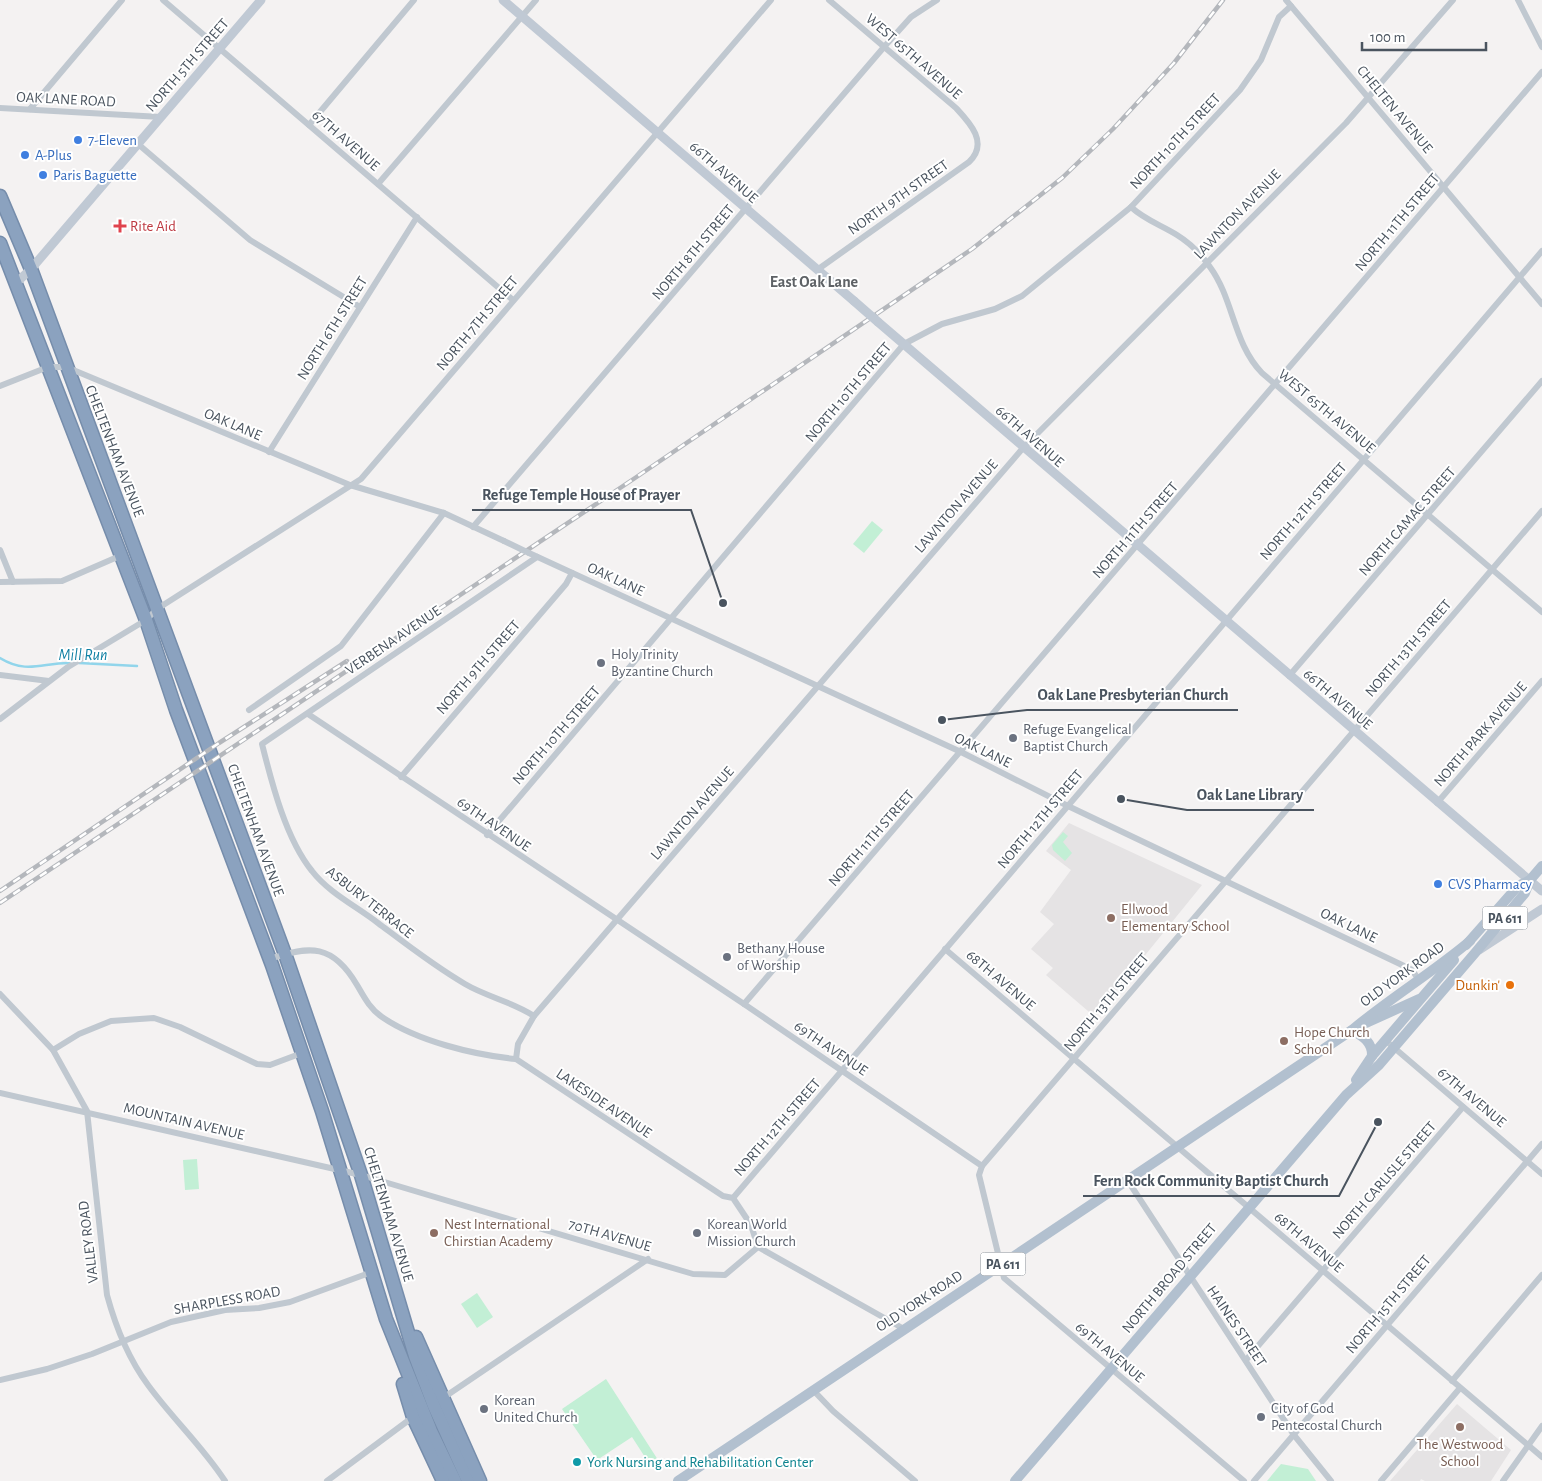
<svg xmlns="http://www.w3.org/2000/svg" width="1542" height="1481" viewBox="0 0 1542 1481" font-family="'Alegreya Sans',sans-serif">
	<rect width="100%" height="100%" fill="#f4f2f2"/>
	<g fill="#e5e3e4">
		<path d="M1069,823L1202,885L1095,1017L1046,975L1053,968L1031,949L1054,924L1040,912L1071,870L1046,851Z"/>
		<path d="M1457,1404L1511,1450L1491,1481H1425L1421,1479L1420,1481H1390Z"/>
	</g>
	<g fill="#c2efd5">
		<path d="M872,521L883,530L864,553L853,544Z"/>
		<path d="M1063,832L1068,836L1063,842L1072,853L1065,861L1053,850L1052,845Z"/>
		<path d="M197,1159L199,1189L185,1190L183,1160Z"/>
		<path d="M477,1293L493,1317L477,1328L461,1304Z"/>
		<path d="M606,1379L660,1463L652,1468L632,1437L597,1460L562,1409Z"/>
		<path d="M1281,1464L1308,1469L1316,1481H1267Z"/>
	</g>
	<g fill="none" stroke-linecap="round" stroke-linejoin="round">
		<g stroke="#91d5eb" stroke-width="2.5">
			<path d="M0,658C28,675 43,662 71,663"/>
			<path d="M79,663L137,666"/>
		</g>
		<g stroke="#768dab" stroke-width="15">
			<g id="highway">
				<path d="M0,196L31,269L285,954L361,1175L415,1356L434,1406L468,1481"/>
				<path d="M0,243L146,620L176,710L272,965L322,1111L386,1319L431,1431L455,1481"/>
				<path d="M416,1337L480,1481"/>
				<path d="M403,1384L413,1417L443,1481"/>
			</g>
		</g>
		<g stroke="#c0c8d0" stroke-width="6">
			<path d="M163,0L513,300"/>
			<path d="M1286,0L1542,304"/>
			<path d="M1518,0L1542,47"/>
			<path d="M0,108L161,117"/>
			<path d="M30,109L122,0"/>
			<path d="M309,125L414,0"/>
			<path d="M138,144L250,240L360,307"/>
			<path d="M378,184L536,0"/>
			<path d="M1131,207C1145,220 1161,225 1177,235C1190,243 1201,254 1210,267C1234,300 1233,343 1262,373L1542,612"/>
			<path d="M817,270L969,162C989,143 970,123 956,108L829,0"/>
			<path d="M0,386L48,367H66L350,485L444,513L504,541"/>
			<path d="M269,452L417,217"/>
			<path d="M473,527L884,47L911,17L937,0"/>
			<path d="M0,550L13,582"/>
			<path d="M529,553L961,752L1068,806L1400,964L1412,970L1419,980"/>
			<path d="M0,582L62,581L122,555"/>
			<path d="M0,675L49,681"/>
			<path d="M1289,676L1542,381"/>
			<path d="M249,710L341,646L444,513"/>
			<path d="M308,714L744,1004L982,1166L979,1175L1004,1278L1244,1481"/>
			<path d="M0,719L68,667L146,620L157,609L361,479L771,0"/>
			<path d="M401,777L566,584L572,573"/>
			<path d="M1437,803L1542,681"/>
			<path d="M487,835L904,344L942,324L995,309L1022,296L1131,207L1240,90L1261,60L1279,17L1291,6"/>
			<path d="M945,949L1542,1457"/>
			<path d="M270,959C310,945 333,944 357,985C364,997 370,1009 382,1017C417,1041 474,1055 516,1059L723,1196L733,1198L751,1225L758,1247L904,1329"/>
			<path d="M0,994L53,1050L87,1111L107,1295C116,1328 128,1358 148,1385C172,1418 203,1447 225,1481"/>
			<path d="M744,1004L1542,72"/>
			<path d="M534,1016C513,1002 487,997 465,984C434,966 406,944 378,923C356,906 329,893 312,871C286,839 272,784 262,744L537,557"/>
			<path d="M1385,1040L1542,1174"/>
			<path d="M53,1050L79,1034L111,1021L154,1018L180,1027L257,1064L270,1065L302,1053"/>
			<path d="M516,1059L518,1044L534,1016L1023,448L1346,123L1453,0"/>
			<path d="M0,1093L361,1175L693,1274L725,1275L758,1247"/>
			<path d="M982,1166L1542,511"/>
			<path d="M1128,1181L1294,1435L1331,1481"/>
			<path d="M733,1198L1542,251"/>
			<path d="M1246,1360L1463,1107"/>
			<path d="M0,1380L47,1369L92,1354L171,1322L225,1310L259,1308L290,1302L372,1272"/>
			<path d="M1452,1381L1542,1275"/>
			<path d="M813,1390L833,1411L915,1481"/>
			<path d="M443,1398L648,1259"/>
			<path d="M327,1481L413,1417"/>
			<path d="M1254,1481L1542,1144"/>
			<path d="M1381,1481L1460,1388"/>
			<path d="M1503,1481L1542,1426"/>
		</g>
		<g stroke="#c0c9d4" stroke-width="9">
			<path d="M503,0L854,301"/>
			<path d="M16,283L31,269L261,0"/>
			<path d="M878,322L1542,891"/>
			<path d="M1479,950L1542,909"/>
		</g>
		<g stroke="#b2c0cf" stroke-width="10">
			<path d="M1466,945L1518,886L1530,880"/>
			<path d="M1366,1023L1419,999"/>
			<path d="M1352,1030C1363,1036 1373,1043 1372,1056"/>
			<path d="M1356,1080L1372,1056L1454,960"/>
			<path d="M678,1481L1352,1030C1390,998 1432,973 1470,941"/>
			<path d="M1015,1481L1346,1095L1379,1065L1475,953L1525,893L1530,880L1542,866"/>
		</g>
		<use href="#highway" stroke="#8ba2bf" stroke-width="12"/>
		<g stroke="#b4b7bc" stroke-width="4.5">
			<g id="rail">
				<path d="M0,891L219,743L347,661"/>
				<path d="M0,903L635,478L972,249L1062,178L1113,129L1174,63L1223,0"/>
			</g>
		</g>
		<use href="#rail" stroke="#fff" stroke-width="2.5" stroke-dasharray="8" stroke-linecap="butt"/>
		<path stroke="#c0c8d0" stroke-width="6" d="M504,541L529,553"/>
		<path stroke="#c0c9d4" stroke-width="9" d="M854,301L878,322"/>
	</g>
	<g fill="#3f7fe0" stroke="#fff" stroke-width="2">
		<circle cx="78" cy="140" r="5"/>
		<circle cx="25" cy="155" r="5"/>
		<circle cx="43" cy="175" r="5"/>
		<circle cx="1438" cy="884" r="5"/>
	</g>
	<path fill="#e0444e" stroke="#fff" stroke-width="2" d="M117.5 218.5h5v5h5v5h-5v5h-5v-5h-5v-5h5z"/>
	<g fill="#6b7280" stroke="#fff" stroke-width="2">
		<circle cx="601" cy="663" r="5"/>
		<circle cx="1013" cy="738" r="5"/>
		<circle cx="727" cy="957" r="5"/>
		<circle cx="697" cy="1233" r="5"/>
		<circle cx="484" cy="1409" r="5"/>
		<circle cx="1261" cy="1417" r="5"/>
	</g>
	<g fill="#8d6e63" stroke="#fff" stroke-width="2">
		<circle cx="1111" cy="918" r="5"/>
		<circle cx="1284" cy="1041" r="5"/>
		<circle cx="434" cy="1233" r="5"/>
		<circle cx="1460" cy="1427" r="5"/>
	</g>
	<circle fill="#e8710a" stroke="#fff" stroke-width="2" cx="1510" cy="985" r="5"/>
	<circle fill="#0f9aa8" stroke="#fff" stroke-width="2" cx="577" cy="1462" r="5"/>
	<g text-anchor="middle" stroke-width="4" stroke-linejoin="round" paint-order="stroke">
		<g fill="#fff" stroke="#80878f" stroke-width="1">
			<rect x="1482.5" y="906.5" width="45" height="23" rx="4"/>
			<rect x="980.5" y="1252.5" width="45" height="23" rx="4"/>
		</g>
		<g font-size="14" font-weight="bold" fill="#4a545f">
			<text x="1505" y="923">PA 611</text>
			<text x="1003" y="1269">PA 611</text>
		</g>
		<g font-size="15" fill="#4a545f" stroke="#fff">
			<text transform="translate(914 56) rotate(41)" y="5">WEST 65TH AVENUE</text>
			<text transform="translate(187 65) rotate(-49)" y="5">NORTH 5TH STREET</text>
			<text transform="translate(66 99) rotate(3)" y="5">OAK LANE ROAD</text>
			<text transform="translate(1395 109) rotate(50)" y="5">CHELTEN AVENUE</text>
			<text transform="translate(346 140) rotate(41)" y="5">67TH AVENUE</text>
			<text transform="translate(1175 141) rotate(-47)" y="5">NORTH 10TH STREET</text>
			<text transform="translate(724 172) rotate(41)" y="5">66TH AVENUE</text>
			<text transform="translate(898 197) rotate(-35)" y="5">NORTH 9TH STREET</text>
			<text transform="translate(1237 214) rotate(-46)" y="5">LAWNTON AVENUE</text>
			<text transform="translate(1397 222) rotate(-50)" y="5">NORTH 11TH STREET</text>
			<text transform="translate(693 252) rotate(-50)" y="5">NORTH 8TH STREET</text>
			<text transform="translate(477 323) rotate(-50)" y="5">NORTH 7TH STREET</text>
			<text transform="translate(332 328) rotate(-58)" y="5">NORTH 6TH STREET</text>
			<text transform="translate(848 392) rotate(-50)" y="5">NORTH 10TH STREET</text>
			<text transform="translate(1327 411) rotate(40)" y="5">WEST 65TH AVENUE</text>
			<text transform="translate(233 424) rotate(23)" y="5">OAK LANE</text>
			<text transform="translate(1030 436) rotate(41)" y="5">66TH AVENUE</text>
			<text transform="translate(115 451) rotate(69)" y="5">CHELTENHAM AVENUE</text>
			<text transform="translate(956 506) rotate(-49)" y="5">LAWNTON AVENUE</text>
			<text transform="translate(1303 511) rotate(-49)" y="5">NORTH 12TH STREET</text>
			<text transform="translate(1407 521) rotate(-49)" y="5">NORTH CAMAC STREET</text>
			<text transform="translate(1135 530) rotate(-49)" y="5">NORTH 11TH STREET</text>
			<text transform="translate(616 579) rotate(25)" y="5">OAK LANE</text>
			<text transform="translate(393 640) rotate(-34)" y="5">VERBENA AVENUE</text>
			<text transform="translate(1408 648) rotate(-49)" y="5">NORTH 13TH STREET</text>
			<text transform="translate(478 667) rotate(-49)" y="5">NORTH 9TH STREET</text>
			<text transform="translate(1338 699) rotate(40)" y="5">66TH AVENUE</text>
			<text transform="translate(1480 734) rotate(-49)" y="5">NORTH PARK AVENUE</text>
			<text transform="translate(556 735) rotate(-49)" y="5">NORTH 10TH STREET</text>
			<text transform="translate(983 750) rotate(26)" y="5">OAK LANE</text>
			<text transform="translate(692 813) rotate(-49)" y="5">LAWNTON AVENUE</text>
			<text transform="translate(1040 819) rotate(-50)" y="5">NORTH 12TH STREET</text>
			<text transform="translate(494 824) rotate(34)" y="5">69TH AVENUE</text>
			<text transform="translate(256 830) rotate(70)" y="5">CHELTENHAM AVENUE</text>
			<text transform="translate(871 838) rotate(-49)" y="5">NORTH 11TH STREET</text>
			<text transform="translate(370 902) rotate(38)" y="5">ASBURY TERRACE</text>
			<text transform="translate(1349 925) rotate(26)" y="5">OAK LANE</text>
			<text transform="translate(1402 974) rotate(-36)" y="5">OLD YORK ROAD</text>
			<text transform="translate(1001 980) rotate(40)" y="5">68TH AVENUE</text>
			<text transform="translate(1106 1002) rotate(-50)" y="5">NORTH 13TH STREET</text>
			<text transform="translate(831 1048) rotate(34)" y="5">69TH AVENUE</text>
			<text transform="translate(1472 1097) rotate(40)" y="5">67TH AVENUE</text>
			<text transform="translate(604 1103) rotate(34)" y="5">LAKESIDE AVENUE</text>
			<text transform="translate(184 1121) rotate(13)" y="5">MOUNTAIN AVENUE</text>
			<text transform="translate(777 1127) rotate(-49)" y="5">NORTH 12TH STREET</text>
			<text transform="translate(1384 1180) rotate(-49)" y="5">NORTH CARLISLE STREET</text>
			<text transform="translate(389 1214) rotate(73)" y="5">CHELTENHAM AVENUE</text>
			<text transform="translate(610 1235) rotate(16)" y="5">70TH AVENUE</text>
			<text transform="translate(88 1242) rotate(-97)" y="5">VALLEY ROAD</text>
			<text transform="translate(1309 1242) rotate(40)" y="5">68TH AVENUE</text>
			<text transform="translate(1169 1278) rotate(-50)" y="5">NORTH BROAD STREET</text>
			<text transform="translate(227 1300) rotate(-10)" y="5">SHARPLESS ROAD</text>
			<text transform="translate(919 1301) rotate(-33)" y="5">OLD YORK ROAD</text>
			<text transform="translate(1388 1304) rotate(-50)" y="5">NORTH 15TH STREET</text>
			<text transform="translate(1237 1326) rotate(56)" y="5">HAINES STREET</text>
			<text transform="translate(1110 1352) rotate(40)" y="5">69TH AVENUE</text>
		</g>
		<g font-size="15" fill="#366cbe" stroke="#fff" text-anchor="start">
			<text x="88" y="145">7-Eleven</text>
			<text x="35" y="160">A-Plus</text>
			<text x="53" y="180">Paris Baguette</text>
			<text x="1448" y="889">CVS Pharmacy</text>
		</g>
		<g font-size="15" fill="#be3a42" stroke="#fff" text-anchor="start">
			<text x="130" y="231">Rite Aid</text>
		</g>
		<g font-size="15" fill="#5b616d" stroke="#fff" text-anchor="start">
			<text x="611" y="659">Holy Trinity<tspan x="611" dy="17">Byzantine Church</tspan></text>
			<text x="1023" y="734">Refuge Evangelical<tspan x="1023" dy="17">Baptist Church</tspan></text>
			<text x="737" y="953">Bethany House<tspan x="737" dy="17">of Worship</tspan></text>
			<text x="707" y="1229">Korean World<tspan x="707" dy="17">Mission Church</tspan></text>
			<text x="494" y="1405">Korean<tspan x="494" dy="17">United Church</tspan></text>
			<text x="1271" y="1413">City of God<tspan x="1271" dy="17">Pentecostal Church</tspan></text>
		</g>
		<g font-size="15" fill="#785e54" stroke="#fff" text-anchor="start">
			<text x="1121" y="914">Ellwood<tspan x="1121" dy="17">Elementary School</tspan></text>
			<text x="1294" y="1037">Hope Church<tspan x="1294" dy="17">School</tspan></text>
			<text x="444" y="1229">Nest International<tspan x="444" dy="17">Chirstian Academy</tspan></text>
			<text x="1460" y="1449" text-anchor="middle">The Westwood<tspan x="1460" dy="17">School</tspan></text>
		</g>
		<g font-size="15" fill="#c56008" stroke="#fff" text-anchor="end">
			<text x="1500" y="990">Dunkin'</text>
		</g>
		<g font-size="15" fill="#0d838f" stroke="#fff" text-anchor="start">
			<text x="587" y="1467">York Nursing and Rehabilitation Center</text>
		</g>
		<g font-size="16" font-weight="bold" fill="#5e6266" stroke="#fff">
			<text x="814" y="287">East Oak Lane</text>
		</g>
		<g font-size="16" font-style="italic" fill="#1080a4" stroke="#fff">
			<text x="83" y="660">Mill Run</text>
		</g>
	</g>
	<path fill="none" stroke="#4a545f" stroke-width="2" d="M723 603L691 510H472M942 720L1027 710H1238M1121 799L1187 810H1314M1378 1122L1339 1196H1083"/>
	<g fill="#4a545f" stroke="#fff" stroke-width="2">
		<circle cx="723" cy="603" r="5"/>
		<circle cx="942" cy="720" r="5"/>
		<circle cx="1121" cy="799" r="5"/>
		<circle cx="1378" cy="1122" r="5"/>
	</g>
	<g font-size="16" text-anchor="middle" font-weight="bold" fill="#4a545f" stroke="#fff" stroke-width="4" stroke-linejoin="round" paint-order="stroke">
		<text x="581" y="500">Refuge Temple House of Prayer</text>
		<text x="1133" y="700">Oak Lane Presbyterian Church</text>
		<text x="1250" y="800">Oak Lane Library</text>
		<text x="1211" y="1186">Fern Rock Community Baptist Church</text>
	</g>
	<path d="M1362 42v8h124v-8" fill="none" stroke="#4a545f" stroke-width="2.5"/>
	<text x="1370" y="42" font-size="15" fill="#4a545f" stroke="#ffffff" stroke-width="4" paint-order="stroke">100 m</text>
</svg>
